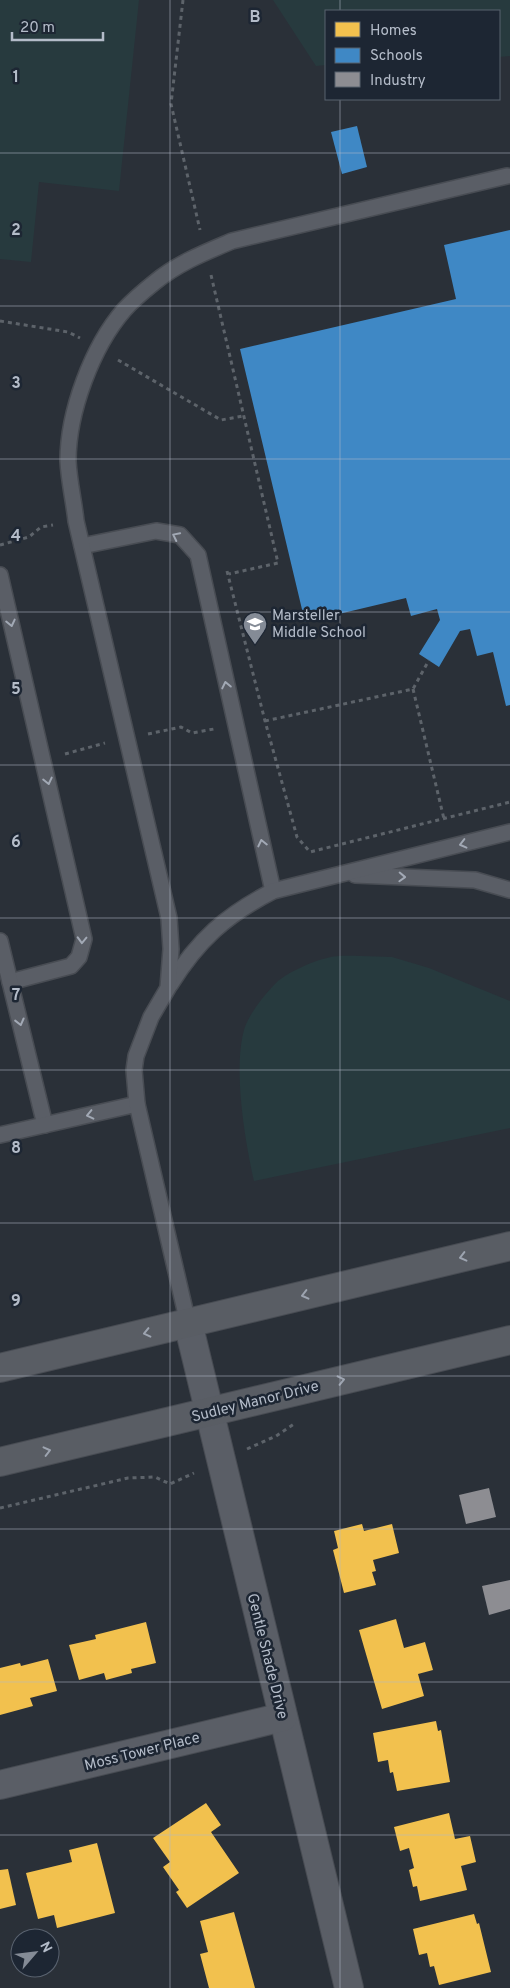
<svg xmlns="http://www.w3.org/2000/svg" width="510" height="1988" viewBox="0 0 510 1988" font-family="Overpass,sans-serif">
	<rect width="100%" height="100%" fill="#2a3038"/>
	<g fill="#273a3e">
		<path d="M0,0H139L119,191L39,182L31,262L0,259Z"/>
		<path d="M273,0H510V56L499,57V11H326V65L316,66Z"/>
		<path d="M361,956L392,957L429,968L510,1001V1128L254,1181C245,1141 233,1070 244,1030C248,1015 265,994 276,983C286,973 313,961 327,958C337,955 350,956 361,956Z"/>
	</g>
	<g fill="#f2c14e">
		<path d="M362,1524L364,1531L392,1524L399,1553L373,1560L376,1571L372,1572L376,1585L344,1593L333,1550L338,1548L334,1531Z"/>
		<path d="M396,1619L404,1648L425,1642L433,1670L418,1674L424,1696L382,1709L359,1630Z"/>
		<path d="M146,1622L156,1663L131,1669L132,1673L106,1680L104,1673L79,1680L69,1645L96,1639L95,1635Z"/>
		<path d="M48,1659L57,1691L30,1698L33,1706L0,1715V1668L20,1663L21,1666Z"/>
		<path d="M436,1721L438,1731L441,1730L450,1782L397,1791L393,1772L390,1773L388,1760L378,1762L373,1733Z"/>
		<path d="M206,1803L221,1825L211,1832L239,1873L187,1908L176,1892L179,1890L163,1867L170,1862L153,1838Z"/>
		<path d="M449,1813L455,1839L470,1836L476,1862L461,1866L467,1890L420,1901L417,1886L413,1887L409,1870L414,1868L409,1848L400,1851L394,1827Z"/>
		<path d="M97,1843L115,1913L57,1928L54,1915L38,1919L26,1873L72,1862L69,1850Z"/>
		<path d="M8,1869L16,1905L0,1909V1870Z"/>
		<path d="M234,1912L255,1988H209L200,1954L208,1952L200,1921Z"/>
		<path d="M474,1914L477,1924L479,1923L491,1972L439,1985L434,1966L430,1967L427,1953L419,1955L413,1929Z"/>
	</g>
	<g fill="#3f88c5">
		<path d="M357,126L367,167L342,174L331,132Z"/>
		<path d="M510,230V705L506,706L493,652L477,656L470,629L460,631L439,667L419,654L440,620L437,609L411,616L406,598L305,622L240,349L456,299L444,245Z"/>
	</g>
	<g fill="#8d8d92">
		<path d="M489,1488L496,1517L466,1524L459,1495Z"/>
		<path d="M510,1580V1609L489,1615L482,1586Z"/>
	</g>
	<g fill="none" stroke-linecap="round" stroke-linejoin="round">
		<g stroke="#484c53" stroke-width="18">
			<g id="lane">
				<path d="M82,546L156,531L180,535L198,555L273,891"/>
				<path d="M0,575L84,939L79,957L71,966L10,982"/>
				<path d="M355,875L475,880L510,890"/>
				<path d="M0,941L45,1125"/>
				<path d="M170,985C198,940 226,915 273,891L510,832"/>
				<path d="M0,1135L137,1104"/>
				<path d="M188,1323L137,1104L134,1070L136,1056L151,1017L168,988L171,949L169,918L76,521C74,502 69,481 68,461C68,412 92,347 124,310C133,300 145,290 155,282C178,263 206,252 232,241L507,176"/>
			</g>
		</g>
		<g stroke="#484c53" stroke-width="30">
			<g id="street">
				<path d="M188,1323L349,1988"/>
				<path d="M0,1785L283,1717"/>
			</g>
		</g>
		<g stroke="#484c53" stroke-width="30">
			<g id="secondary">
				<path d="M0,1368L510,1246"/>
				<path d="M0,1462L510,1340"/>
			</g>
		</g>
		<g stroke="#5d636a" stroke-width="3" stroke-dasharray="4 4" stroke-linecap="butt">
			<path d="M183,0L171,104L200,230"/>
			<path d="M211,275L278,563L229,574"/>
			<path d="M0,321L68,332L80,338"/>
			<path d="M118,360L221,420L243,416"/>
			<path d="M0,545L29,537L41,527L53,525"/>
			<path d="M227,571L265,721L297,837L310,852L510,802"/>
			<path d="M413,689L444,819"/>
			<path d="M265,721L413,689L429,660"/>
			<path d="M148,734L181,727L192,733L214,729"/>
			<path d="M65,754L105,743"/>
			<path d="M247,1449L276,1436L294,1424"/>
			<path d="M0,1508L128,1478L155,1477L170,1484L194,1473"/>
		</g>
		<use href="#lane" stroke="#5a5e66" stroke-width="15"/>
		<use href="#street" stroke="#5a5e66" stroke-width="28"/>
		<use href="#secondary" stroke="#595d64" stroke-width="28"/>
	</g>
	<defs><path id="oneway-chevron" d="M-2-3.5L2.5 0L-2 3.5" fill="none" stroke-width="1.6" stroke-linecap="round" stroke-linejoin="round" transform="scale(1.25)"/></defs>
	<g stroke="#a2a9b5">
		<use href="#oneway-chevron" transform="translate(176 536) rotate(-154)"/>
		<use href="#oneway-chevron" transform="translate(11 623) rotate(77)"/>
		<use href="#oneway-chevron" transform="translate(226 685) rotate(-102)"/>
		<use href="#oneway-chevron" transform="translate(48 781) rotate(77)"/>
		<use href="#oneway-chevron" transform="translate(262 843) rotate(-103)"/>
		<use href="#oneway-chevron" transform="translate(463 844) rotate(166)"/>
		<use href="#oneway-chevron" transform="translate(402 877) rotate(2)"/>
		<use href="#oneway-chevron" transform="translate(82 940) rotate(92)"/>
		<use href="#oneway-chevron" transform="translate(20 1022) rotate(76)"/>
		<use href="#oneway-chevron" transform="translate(90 1115) rotate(167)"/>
	</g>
	<g stroke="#9da4b0">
		<use href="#oneway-chevron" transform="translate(463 1257) rotate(166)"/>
		<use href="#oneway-chevron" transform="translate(305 1295) rotate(166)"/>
		<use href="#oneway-chevron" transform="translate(147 1333) rotate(167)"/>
		<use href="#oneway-chevron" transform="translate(341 1380) rotate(-13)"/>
		<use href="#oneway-chevron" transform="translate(47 1451) rotate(-14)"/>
	</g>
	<path fill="none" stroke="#b4bcc9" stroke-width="1" stroke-opacity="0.55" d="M170,0V1988M340,0V11M340,99V1988M0,153H510M0,306H510M0,459H510M0,612H510M0,765H510M0,918H510M0,1070H510M0,1223H510M0,1376H510M0,1529H510M0,1682H510M0,1835H510"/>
	<defs>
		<g id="school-pin" transform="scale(1.25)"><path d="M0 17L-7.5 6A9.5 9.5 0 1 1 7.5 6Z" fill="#848b96" stroke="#1d2633"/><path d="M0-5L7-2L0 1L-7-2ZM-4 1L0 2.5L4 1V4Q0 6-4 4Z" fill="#fff"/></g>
	</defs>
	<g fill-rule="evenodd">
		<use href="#school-pin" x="255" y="624"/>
	</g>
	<g text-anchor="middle" stroke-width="5" stroke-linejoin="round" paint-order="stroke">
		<g font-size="15" fill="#b4bcc9" stroke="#1d2633" text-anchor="start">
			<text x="272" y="620">Marsteller<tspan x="272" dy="17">Middle School</tspan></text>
		</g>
		<g font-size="15" fill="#b4bcc9" stroke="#1d2633">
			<text transform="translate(255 1401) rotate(-14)" y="5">Sudley Manor Drive</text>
			<text transform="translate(268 1656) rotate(76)" y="5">Gentle Shade Drive</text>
			<text transform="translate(142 1751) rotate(-14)" y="5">Moss Tower Place</text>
		</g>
	</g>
	<g font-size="16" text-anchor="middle" font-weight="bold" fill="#b4bcc9" stroke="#1d2633" stroke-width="5" stroke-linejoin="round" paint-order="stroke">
		<text x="255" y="22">B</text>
		<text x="16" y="82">1</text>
		<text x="16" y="235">2</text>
		<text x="16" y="388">3</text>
		<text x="16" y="541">4</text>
		<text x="16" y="694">5</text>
		<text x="16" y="847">6</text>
		<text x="16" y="1000">7</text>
		<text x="16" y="1153">8</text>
		<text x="16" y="1306">9</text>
	</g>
	<rect x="325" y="10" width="175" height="90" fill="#1d2633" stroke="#59626f"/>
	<rect x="335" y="22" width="25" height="15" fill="#f2c14e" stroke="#59626f"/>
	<text x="370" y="35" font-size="15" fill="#b4bcc9">Homes</text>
	<rect x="335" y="48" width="25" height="15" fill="#3f88c5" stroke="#59626f"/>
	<text x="370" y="60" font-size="15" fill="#b4bcc9">Schools</text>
	<rect x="335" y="72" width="25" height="15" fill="#8d8d92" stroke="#59626f"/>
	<text x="370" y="85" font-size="15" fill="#b4bcc9">Industry</text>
	<g transform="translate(35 1953) rotate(62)"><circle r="24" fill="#1d2633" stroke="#59626f"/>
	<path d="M0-4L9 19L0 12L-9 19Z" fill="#848b96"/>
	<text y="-8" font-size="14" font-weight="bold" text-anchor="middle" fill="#b4bcc9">N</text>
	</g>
	<path d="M12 32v8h91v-8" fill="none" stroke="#b4bcc9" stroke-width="2.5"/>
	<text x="20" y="32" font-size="15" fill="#b4bcc9" stroke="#1d2633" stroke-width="4" paint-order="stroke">20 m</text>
</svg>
